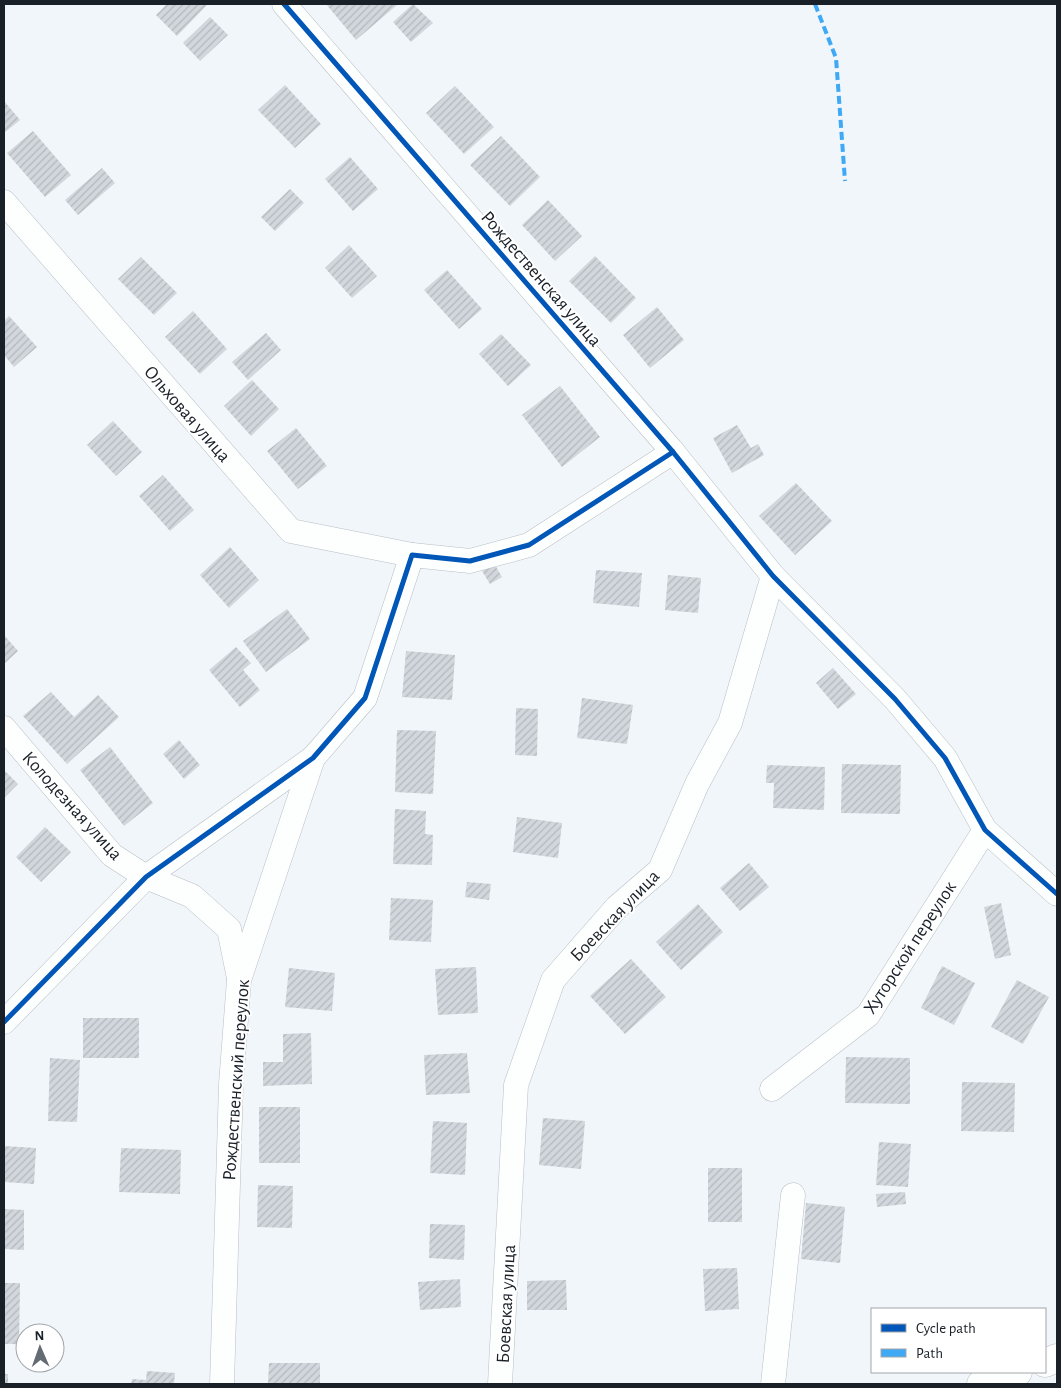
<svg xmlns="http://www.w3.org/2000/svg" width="1061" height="1388" viewBox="0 0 1061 1388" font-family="'Alegreya Sans',sans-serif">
	<defs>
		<pattern id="building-hatch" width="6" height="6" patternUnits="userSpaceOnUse" patternTransform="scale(1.25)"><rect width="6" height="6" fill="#d1d7dc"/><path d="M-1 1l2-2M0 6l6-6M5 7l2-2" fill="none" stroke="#b3b8bd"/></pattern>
	</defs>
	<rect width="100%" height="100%" fill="#f1f6fa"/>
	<g fill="url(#building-hatch)">
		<path d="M167,4H208L177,36L156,15Z"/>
		<path d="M326,4H396L397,5L356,40Z"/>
		<path d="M413,4L433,23L411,42L393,22Z"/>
		<path d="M210,17L228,35L200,61L183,43Z"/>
		<path d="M285,85L321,124L295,148L258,110Z"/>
		<path d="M455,86L494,127L464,154L426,113Z"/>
		<path d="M4,101L20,120L4,133Z"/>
		<path d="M33,131L71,175L45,197L7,153Z"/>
		<path d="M501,136L540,177L510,206L470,165Z"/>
		<path d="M350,157L378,189L353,211L325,179Z"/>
		<path d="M102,168L115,183L78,215L65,200Z"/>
		<path d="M290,189L304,203L275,231L261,217Z"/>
		<path d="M548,200L582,236L555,261L522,225Z"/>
		<path d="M349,245L377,276L352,298L325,268Z"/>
		<path d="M595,256L636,298L611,323L569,281Z"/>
		<path d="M141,257L177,293L154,315L118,279Z"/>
		<path d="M447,270L482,309L459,329L424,290Z"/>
		<path d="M657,307L684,340L650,368L623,335Z"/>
		<path d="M193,311L227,349L200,374L165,337Z"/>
		<path d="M9,316L37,347L14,367L4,355V321Z"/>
		<path d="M266,333L281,350L248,380L232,362Z"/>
		<path d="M501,334L531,365L508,386L479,354Z"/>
		<path d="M252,380L279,409L251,436L224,406Z"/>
		<path d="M560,386L600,437L562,467L522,415Z"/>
		<path d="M113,421L142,452L116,476L87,445Z"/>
		<path d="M737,425L751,448L758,444L764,455L732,473L713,438Z"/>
		<path d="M296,428L327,466L298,489L267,451Z"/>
		<path d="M163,475L194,510L170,531L139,496Z"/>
		<path d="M796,483L832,521L795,555L759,516Z"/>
		<path d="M230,547L259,580L229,608L200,575Z"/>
		<path d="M495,565L502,577L490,584L482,571Z"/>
		<path d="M596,570L642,573L639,607L593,603Z"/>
		<path d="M668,575L701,578L698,613L665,610Z"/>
		<path d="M287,609L310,639L266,672L243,641Z"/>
		<path d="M4,635L18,651L4,664Z"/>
		<path d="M236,647L251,663L243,670L260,690L240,707L209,670Z"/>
		<path d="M406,651L455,655L452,700L402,697Z"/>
		<path d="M833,668L856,694L838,709L816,683Z"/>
		<path d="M51,692L74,717L98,695L119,717L67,764L23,716Z"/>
		<path d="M582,698L633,705L627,744L577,738Z"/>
		<path d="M516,708L538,709L537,756L515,755Z"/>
		<path d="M397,730L436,731L433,794L395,792Z"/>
		<path d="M179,740L200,765L184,779L163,754Z"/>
		<path d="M110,747L153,803L124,826L80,770Z"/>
		<path d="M842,764L901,765L900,814L841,813Z"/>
		<path d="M767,765L825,767L824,810L773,808L774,783H766Z"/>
		<path d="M4,770L18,784L4,798Z"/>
		<path d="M395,809L426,811L425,834L433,835L432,865L393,864Z"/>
		<path d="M517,817L562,823L558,858L513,852Z"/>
		<path d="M45,827L71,852L41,882L16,857Z"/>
		<path d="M749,863L769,887L740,911L720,888Z"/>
		<path d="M467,882L491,884L489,900L465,897Z"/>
		<path d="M391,898L433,900L431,942L389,940Z"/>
		<path d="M1001,903L1011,955L995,959L984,907Z"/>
		<path d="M698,904L723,932L681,970L656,942Z"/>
		<path d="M631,959L666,997L625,1034L590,996Z"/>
		<path d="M942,966L975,983L954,1025L921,1008Z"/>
		<path d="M476,967L478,1013L438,1015L435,969Z"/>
		<path d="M289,968L335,973L332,1011L285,1007Z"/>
		<path d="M1017,980L1049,997L1023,1044L991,1027Z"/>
		<rect x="83" y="1018" width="56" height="40"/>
		<path d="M311,1033L312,1084L263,1086V1062H283V1034Z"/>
		<path d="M467,1053L470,1093L426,1095L424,1055Z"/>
		<path d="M846,1057L910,1058V1104L845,1103Z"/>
		<path d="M50,1058L80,1060L77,1122L48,1121Z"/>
		<path d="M962,1082L1015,1083L1014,1132L961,1131Z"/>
		<rect x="259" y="1107" width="41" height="56"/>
		<path d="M543,1118L585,1121L581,1169L539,1165Z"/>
		<path d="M433,1121L467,1123L465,1175L430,1173Z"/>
		<path d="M879,1142L911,1144L908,1187L876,1185Z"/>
		<path d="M4,1146L36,1148L34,1184L4,1182Z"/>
		<path d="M121,1148L181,1150L180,1194L119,1192Z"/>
		<rect x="708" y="1168" width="34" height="54"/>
		<path d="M258,1185L293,1186L292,1228L257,1227Z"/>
		<path d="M905,1192L906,1204L877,1207L876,1194Z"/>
		<path d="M806,1203L845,1207L840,1263L801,1259Z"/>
		<path d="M4,1209L24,1210V1250L4,1249Z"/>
		<path d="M430,1224L465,1225L464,1260L429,1258Z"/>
		<path d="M737,1268L739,1309L705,1311L703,1269Z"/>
		<path d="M460,1279L461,1307L420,1310L418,1282Z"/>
		<path d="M566,1280L567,1310H527V1281Z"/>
		<path d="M4,1283H20L19,1344H4Z"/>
		<path d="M269,1363H320V1384H268Z"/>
		<path d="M147,1371L175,1373L174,1384H131L132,1379L146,1380Z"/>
		<rect x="4" y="1374" width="4" height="10"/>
	</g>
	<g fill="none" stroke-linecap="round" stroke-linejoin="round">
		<g stroke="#b9bfc5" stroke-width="25">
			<g id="street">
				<path d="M284,4L673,452L773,576L895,699L945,758L985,830L1057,894"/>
				<path d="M4,202L291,531L412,555"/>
				<path d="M4,728L112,855L146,877L192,896L229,929L239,978"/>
				<path d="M4,1022L146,877L313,758L365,698L412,555L470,561L529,545L673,452"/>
				<path d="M772,1089L868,1015L985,830"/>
				<path d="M222,1384L231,1084L239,980L313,758"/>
				<path d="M500,1384L516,1085L553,980L617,907L660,870L697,784L730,723L773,576"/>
				<path d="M773,1384L793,1195"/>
			</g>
		</g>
		<g stroke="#b9bfc5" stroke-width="29">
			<g id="secondary">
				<path d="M1045,1363L1057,1358"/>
				<path d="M981,1384L1018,1372"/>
			</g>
		</g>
		<use href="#street" stroke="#fdfefe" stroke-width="24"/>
		<use href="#secondary" stroke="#fdfefe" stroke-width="28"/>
		<path stroke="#3fa9f5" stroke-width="4" stroke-dasharray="8 4" stroke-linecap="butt" d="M815,4L836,58L845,181"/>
		<g stroke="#fff" stroke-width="8">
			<g id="cycleway">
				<path d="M284,4L673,452L773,576L895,699L945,758L985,830L1057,894"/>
				<path d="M4,1022L146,877L313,758L365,698L412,555L470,561L529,545L673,452"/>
			</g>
		</g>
		<use href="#cycleway" stroke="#0057b8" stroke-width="5"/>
	</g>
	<g text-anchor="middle" stroke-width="4" stroke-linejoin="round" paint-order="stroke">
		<g font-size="19" fill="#192028" stroke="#fff">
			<text transform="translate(542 278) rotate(49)" y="7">Рождественская улица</text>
			<text transform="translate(188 413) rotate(49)" y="7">Ольховая улица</text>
			<text transform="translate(73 805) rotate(48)" y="7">Колодезная улица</text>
			<text transform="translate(614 915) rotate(-46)" y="7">Боевская улица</text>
			<text transform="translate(909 947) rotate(-57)" y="7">Хуторской переулок</text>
			<text transform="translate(235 1080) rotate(-86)" y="7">Рождественский переулок</text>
			<text transform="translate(505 1304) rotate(-87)" y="7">Боевская улица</text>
		</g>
	</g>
	<rect width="1061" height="1388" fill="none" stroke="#192028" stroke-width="10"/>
	<rect x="871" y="1308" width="175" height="65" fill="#ffffff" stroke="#a3a6a9"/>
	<rect x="881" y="1324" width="25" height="8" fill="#0057b8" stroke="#a3a6a9"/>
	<text x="916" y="1333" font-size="15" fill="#192028">Cycle path</text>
	<rect x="881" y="1349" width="25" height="8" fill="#3fa9f5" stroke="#a3a6a9"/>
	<text x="916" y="1358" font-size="15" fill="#192028">Path</text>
	<g transform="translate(40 1348) rotate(358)"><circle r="24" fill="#ffffff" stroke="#a3a6a9"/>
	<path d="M0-4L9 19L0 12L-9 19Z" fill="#656b72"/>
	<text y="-8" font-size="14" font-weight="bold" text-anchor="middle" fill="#192028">N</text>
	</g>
</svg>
